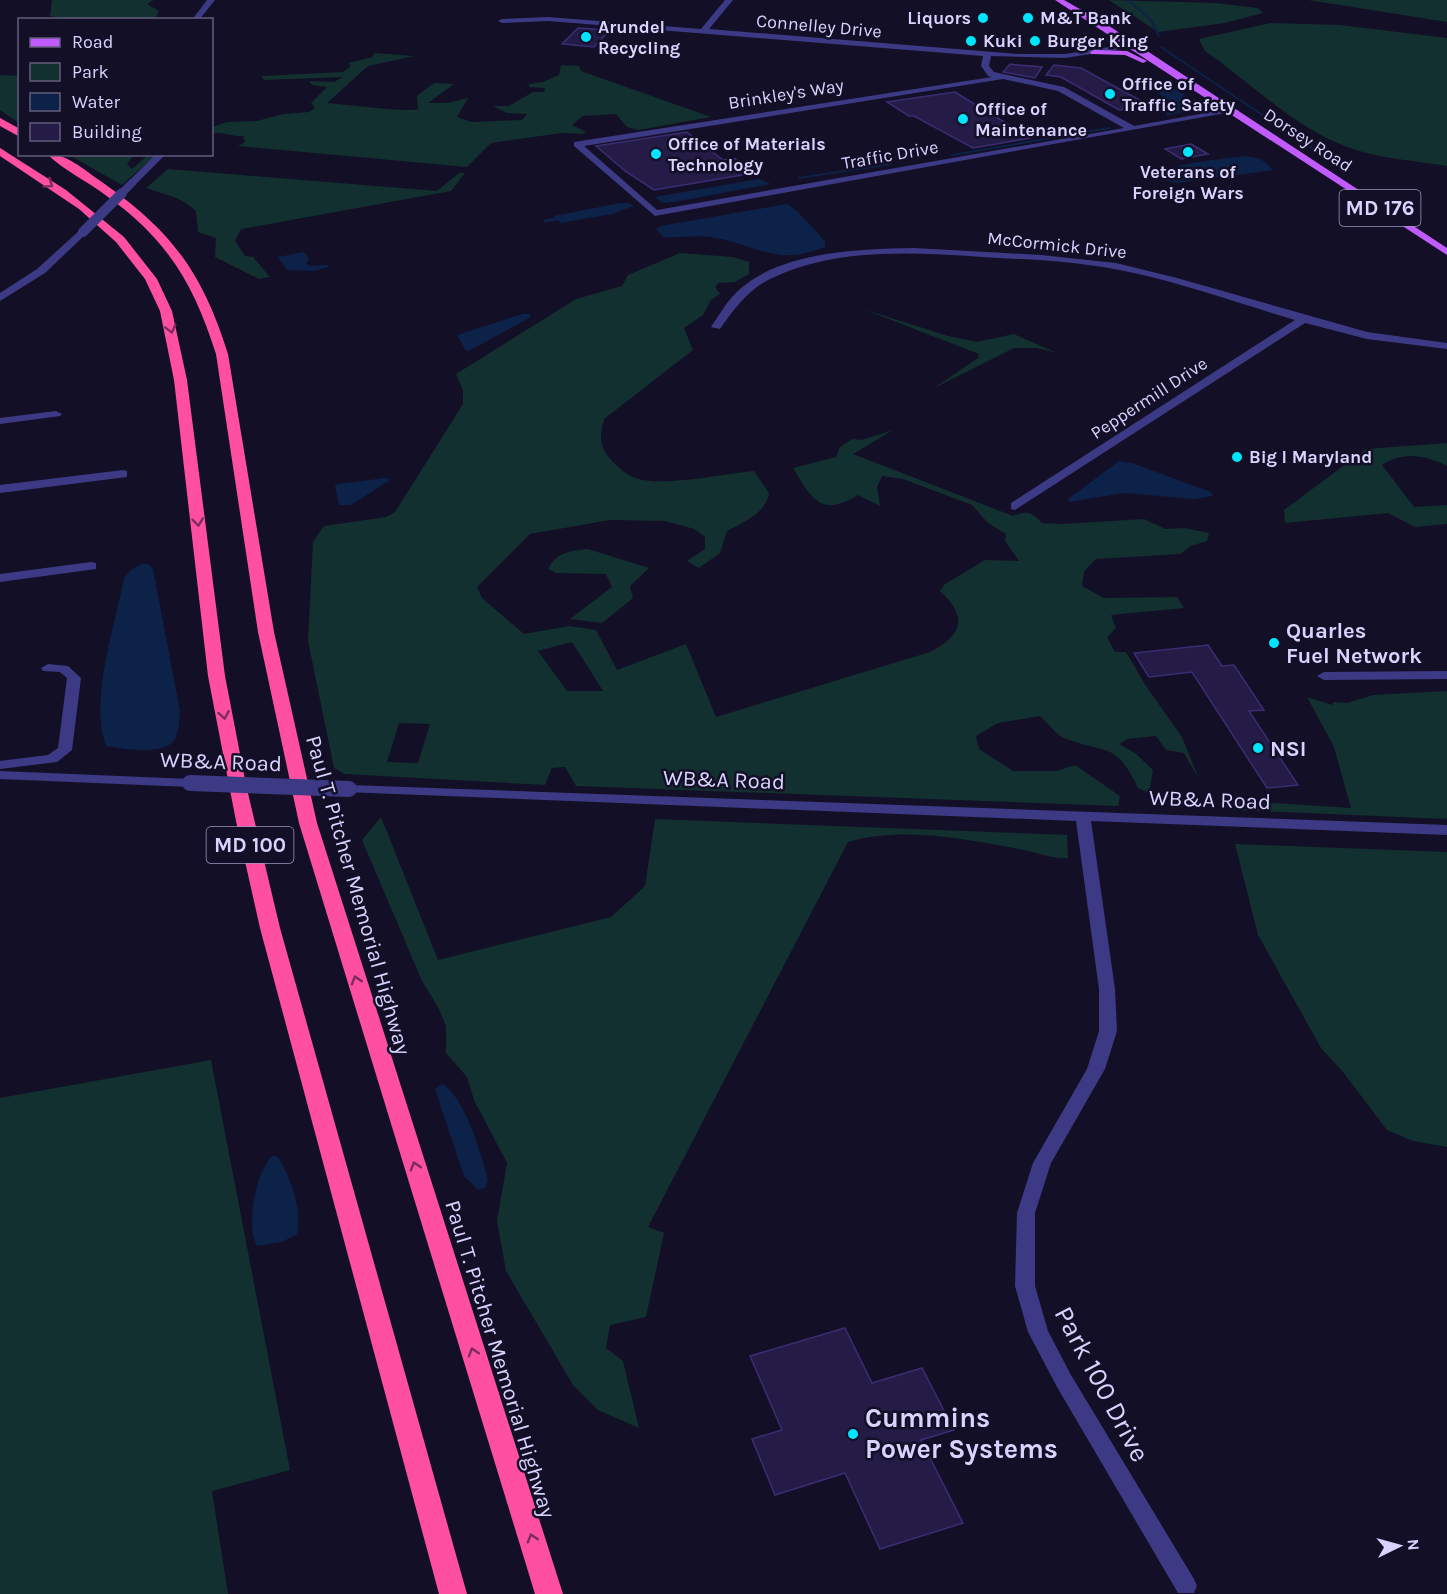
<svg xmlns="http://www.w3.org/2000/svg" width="1447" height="1594" viewBox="0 0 1447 1594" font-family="Karla,sans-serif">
	<rect width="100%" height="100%" fill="#130f26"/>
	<g fill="#12302f" fill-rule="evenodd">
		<path d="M52,0H153L147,4L159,11L155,19L73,20L50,16Z"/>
		<path d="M1109,0L1215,3L1258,8L1263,13L1225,23L1158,32Z"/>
		<path d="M1308,0H1447V22Z"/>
		<path d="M1271,23L1340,25L1447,38V166C1417,161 1384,159 1356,150C1298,132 1254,85 1205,51L1199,39Z"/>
		<path d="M374,53L414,56L368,66L327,103C343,104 409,113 418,109L417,96L434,83L454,84L428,103H448L468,98L457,117L471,122L522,120L527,114L507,113L493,106H509L533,92H544L545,88L529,87V84L543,82L559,75L561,65L579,66L581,71L711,117L639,130L627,127L616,114L583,116L572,125L586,132L583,134L562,133L491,143L467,167L238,146L245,142L243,136C232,137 224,132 212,133V127L227,122L257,121L283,114L309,112L315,108L311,103L327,87L312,85L309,81L334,82L343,77L264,80L262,76L343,72L351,66L348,63L373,57Z"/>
		<path d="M0,75L19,76V123L0,110Z"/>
		<path d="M69,155H134L127,164L132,169L148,155H156L122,185Z"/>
		<path d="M168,169L437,191L459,173H465L451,191L241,229L235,241L245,256L253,257L270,277L259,279L215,257L216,238L198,232L196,211C180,196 166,195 146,188Z"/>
		<path d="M680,253L733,257L749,262V274L735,282L719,283L715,287L720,294L711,300L703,315L684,328L693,350L604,419C599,437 599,447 612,461C621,470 630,478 643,480C672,485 723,474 754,471L769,493C767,512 743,523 727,531L720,553L699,568L687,561L705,549V537L694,529L665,521L610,520L530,534L477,587L482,598L524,634L569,626L596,630L617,670L686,644L716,717L930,652C963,635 968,617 940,591L945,584L985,560L1019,561L1005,541L1006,534L988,523L972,505L903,479L882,476L877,487L880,506L858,495C821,518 812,499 793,468L836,457L840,447L852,439L862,440L893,430L853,454L1013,516C1027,510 1032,512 1042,523L1062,524L1144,519L1165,529L1184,528L1209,533L1207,541L1191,546L1180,554L1096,559L1084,571L1082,586L1104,598L1177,597L1184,608L1111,615L1116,628L1107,637L1115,652H1126L1146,686L1182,737L1199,779L1184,753L1166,750L1156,736L1127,739L1119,744L1135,753L1153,770L1149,793L1138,788C1115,740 1107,755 1064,738C1055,734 1047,722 1040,716L998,723L976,736L979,749L1013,771H1056L1075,765L1120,796L1118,806L576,786L565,767L552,768L545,785L345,774L334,768L308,641L313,542L324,526L386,517L395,512L463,404V391L456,374L576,299L622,286L628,275ZM572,642L603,691H567L538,651ZM399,723L430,724L418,763L387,762Z"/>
		<path d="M863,309L948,336L977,342L1014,334L1057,353L1037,348H1014L934,388L978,358L979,354Z"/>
		<path d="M1447,443V466C1425,455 1404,451 1382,465L1414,507L1447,505V524L1415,527L1388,513L1285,523L1284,510L1366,449Z"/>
		<path d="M588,549L649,568L630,586L633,598L602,623L570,619L612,587L606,574L556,573L548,569C557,552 569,551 588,549Z"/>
		<path d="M1447,691V819L1234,810L1227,800L1351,808L1334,747L1307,697L1332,705L1333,702L1347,703L1373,695Z"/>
		<path d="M381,817L438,960L611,917L645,886L655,819L1067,835L1068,858C1051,859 1036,852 1019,849C965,839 902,826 848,842L648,1227L664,1233L646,1317L610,1325L606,1348L623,1361L639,1428L598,1410L573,1385L506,1271L497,1221L507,1163L474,1100L467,1077L446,1053V1026L438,1007L422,981L362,840Z"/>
		<path d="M1235,844L1447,852V1147L1413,1141L1387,1130L1343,1072L1321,1048L1258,935Z"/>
		<path d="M211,1060L290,1470L212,1491L228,1594H0V1098Z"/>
	</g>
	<g fill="#0c2248">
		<path d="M1151,85C1166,82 1192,95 1196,110L1166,116L1169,105L1166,100Z"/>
		<path d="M1246,156L1261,159L1273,170L1177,183L1154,178L1151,172L1196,162Z"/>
		<path d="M759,179L771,184L674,202L663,203L654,197Z"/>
		<path d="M620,203H629L634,206L612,214L561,223L554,216Z"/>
		<path d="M787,204L797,211L825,241V247C774,267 759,245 711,237C695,235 679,238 663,237L656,229L660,226Z"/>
		<path d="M304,252L309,259L306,263L309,266L327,265L329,267L313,271L287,270L278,257Z"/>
		<path d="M522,314H529L531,317L469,351H466L457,335Z"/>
		<path d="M1119,461L1132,463L1211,492L1213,496L1194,499L1124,493L1070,502L1068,499Z"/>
		<path d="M385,478L390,480L351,505H339L335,486L337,484Z"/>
		<path d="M141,564H148L153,569L180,711C179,720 179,730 175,739C166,756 122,749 106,746C89,698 115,627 124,578L132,569Z"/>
		<path d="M443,1084C466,1100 481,1154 488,1180L485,1188L478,1190L464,1176L435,1089Z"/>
		<path d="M272,1156H277C291,1177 302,1209 297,1234L282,1242L257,1246C245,1226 256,1172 272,1156Z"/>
	</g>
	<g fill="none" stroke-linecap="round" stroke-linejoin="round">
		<g stroke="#0c2248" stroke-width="2">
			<path d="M1128,0L1151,20L1159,36"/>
			<path d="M1161,47L1346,171"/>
			<path d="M952,155L1109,128"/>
			<path d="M799,178L891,164"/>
		</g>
		<path stroke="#0c2248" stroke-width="3" d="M545,221L563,218"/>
	</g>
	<g fill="#241b47" stroke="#3b2d73" stroke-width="1.5">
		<path d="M578,28L610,30L594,47L562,44Z"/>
		<path d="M1010,64L1019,65L1042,67L1035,78L1003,72Z"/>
		<path d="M1054,65L1081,68L1149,105L1119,110L1061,77L1046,75Z"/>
		<path d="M955,92L976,105L1031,138L973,148L914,116H909L887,102Z"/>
		<path d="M687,132L723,160L734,158L754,173L654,190L625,171L596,146Z"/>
		<path d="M1191,144L1208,154L1181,159L1165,149Z"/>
		<path d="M1208,645L1222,666L1234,665L1264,710L1249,711L1298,785L1267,788L1192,672L1149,677L1134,653Z"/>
		<path d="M845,1328L872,1383L922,1368L954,1430L921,1440L963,1523L880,1549L845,1473L775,1495L752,1439L782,1430L750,1356Z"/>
	</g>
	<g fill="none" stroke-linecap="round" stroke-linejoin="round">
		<g fill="#3d3a85" fill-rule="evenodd">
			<path d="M207,0H215L199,20H192Z"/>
			<path d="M725,0H733L709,29L1019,54H1065L1133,43L1137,45L1136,47L1065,58L991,56L989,66L994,72L1064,87L1134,126L1233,108L1237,111L655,216L574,146V142L992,77L988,76L981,66L983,56L548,21L502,23L498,21L502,19L548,17L701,29ZM1003,79L1058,91L1124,128L657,210L584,146Z"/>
			<path d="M156,154H166L135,185H129V181Z"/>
			<path d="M80,230L88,232L45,273L0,301V293L37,269Z"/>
			<path d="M914,248L1041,255L1116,263L1177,278L1367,332L1447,343V349L1367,339L1305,323L1015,510L1011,509V503L1295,320C1241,304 1188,285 1134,273C1089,263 1044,260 998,258C923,253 840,245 770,279C748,290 734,309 720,329L711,327C718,317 724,306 732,297C773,251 858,249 914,248Z"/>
			<path d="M56,411L62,414L60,416L0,424V418Z"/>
			<path d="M123,470L127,471V477L0,493V485Z"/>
			<path d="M91,562L96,563V569L0,582V574Z"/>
			<path d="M48,664L68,666L81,678L72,750L57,762L0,769V761L48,755L58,748L67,678L60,672L43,671L41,668Z"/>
			<path d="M1447,671V679L1324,680L1317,676L1324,672Z"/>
			<path d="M0,771L190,779L197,783L190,787L0,779Z"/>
			<path d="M349,785L1447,825V835L1091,821L1115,989L1117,1031L1105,1069L1051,1163L1035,1213V1286L1048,1331L1071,1375L1194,1579L1197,1586L1194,1593H1178L1057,1387L1028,1332L1015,1286L1017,1213L1033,1163L1087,1069L1099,1031V989L1076,821L344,792L342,789Z"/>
		</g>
		<g fill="#c25bff" fill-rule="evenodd">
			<path d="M1055,0H1064L1106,24L1447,248V255Z"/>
			<path d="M1094,50L1127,51L1147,61L1143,63L1125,55L1091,54L1090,52Z"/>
		</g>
		<g fill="#ff4fa3" fill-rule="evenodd">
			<path d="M0,118L20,129V137L0,126Z"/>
			<path d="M0,148L66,190L124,237L157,279L172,311L187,380L225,676L246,785L280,928L467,1594H439L260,928L236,821L208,676L174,380L160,311L145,279L116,242L79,209L0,156Z"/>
			<path d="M47,154C67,154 83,169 99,180C171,230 202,271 228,354L274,632L317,823L563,1594H535L299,823L258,632L216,354C194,285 168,240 108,197C89,182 64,171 47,154Z"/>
		</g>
		<path stroke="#3d3a85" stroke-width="8" d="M120,195L132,183"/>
		<path stroke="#3d3a85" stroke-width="10" d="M83,232L122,193"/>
		<path stroke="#3d3a85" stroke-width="16" d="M190,783L349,789"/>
	</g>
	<defs><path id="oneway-chevron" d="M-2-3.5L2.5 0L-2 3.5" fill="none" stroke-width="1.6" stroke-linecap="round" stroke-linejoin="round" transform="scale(1.5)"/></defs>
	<g stroke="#7d2c5e">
		<use href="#oneway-chevron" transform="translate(49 184) rotate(34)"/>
		<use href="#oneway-chevron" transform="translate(171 329) rotate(76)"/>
		<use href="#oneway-chevron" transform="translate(198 522) rotate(83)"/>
		<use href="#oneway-chevron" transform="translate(224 715) rotate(80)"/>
		<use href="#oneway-chevron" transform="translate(356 980) rotate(-107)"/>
		<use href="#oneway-chevron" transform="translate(415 1166) rotate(-107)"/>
		<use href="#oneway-chevron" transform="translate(473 1352) rotate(-107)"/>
		<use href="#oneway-chevron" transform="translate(532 1538) rotate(-107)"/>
	</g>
	<g fill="#00e5ff" stroke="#130f26" stroke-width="2">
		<circle cx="983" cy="18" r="6"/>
		<circle cx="1028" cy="18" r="6"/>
		<circle cx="586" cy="37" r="6"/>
		<circle cx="971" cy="41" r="6"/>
		<circle cx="1035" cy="41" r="6"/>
		<circle cx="1110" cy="94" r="6"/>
		<circle cx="963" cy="119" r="6"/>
		<circle cx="1188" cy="152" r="6"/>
		<circle cx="656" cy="154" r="6"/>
		<circle cx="1237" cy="457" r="6"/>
		<circle cx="1274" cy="643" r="6"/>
		<circle cx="1258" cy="748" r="6"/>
		<circle cx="853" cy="1434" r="6"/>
	</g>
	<g text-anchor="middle" stroke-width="5" stroke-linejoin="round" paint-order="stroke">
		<g font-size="18" font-weight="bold" fill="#d9d4ff" stroke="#130f26" text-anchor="start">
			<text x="971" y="24" text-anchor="end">Liquors</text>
			<text x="1040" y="24">M&amp;T Bank</text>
			<text x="598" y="33">Arundel<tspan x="598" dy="21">Recycling</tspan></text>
			<text x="983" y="47">Kuki</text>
			<text x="1047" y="47">Burger King</text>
			<text x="1122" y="90">Office of<tspan x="1122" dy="21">Traffic Safety</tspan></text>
			<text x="975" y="115">Office of<tspan x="975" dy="21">Maintenance</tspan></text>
			<text x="668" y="150">Office of Materials<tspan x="668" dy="21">Technology</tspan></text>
			<text x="1188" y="178" text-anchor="middle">Veterans of<tspan x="1188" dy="21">Foreign Wars</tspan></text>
			<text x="1249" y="463">Big I Maryland</text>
		</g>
		<g font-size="18" fill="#d9d4ff" stroke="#130f26">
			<text transform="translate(819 26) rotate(5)" y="6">Connelley Drive</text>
			<text transform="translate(786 94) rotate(-9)" y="6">Brinkley's Way</text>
			<text transform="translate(1308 140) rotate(33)" y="6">Dorsey Road</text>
			<text transform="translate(890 155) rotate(-10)" y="6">Traffic Drive</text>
			<text transform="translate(1057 245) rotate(6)" y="6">McCormick Drive</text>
			<text transform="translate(1149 398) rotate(-33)" y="6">Peppermill Drive</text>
		</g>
		<g fill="#130f26" stroke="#9e99be" stroke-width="1.5">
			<rect x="1339.5" y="190" width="81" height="36" rx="4.5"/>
			<rect x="206.5" y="827" width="87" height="36" rx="4.5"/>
		</g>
		<g font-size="21" font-weight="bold" fill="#d9d4ff">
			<text x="1380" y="215">MD 176</text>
			<text x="250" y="852">MD 100</text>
		</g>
		<g font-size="22" font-weight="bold" fill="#d9d4ff" stroke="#130f26" text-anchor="start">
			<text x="1286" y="638">Quarles<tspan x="1286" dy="25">Fuel Network</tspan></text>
			<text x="1270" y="756">NSI</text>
		</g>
		<g font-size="22" fill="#d9d4ff" stroke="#130f26">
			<text transform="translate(221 761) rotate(2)" y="8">WB&amp;A Road</text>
			<text transform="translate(724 779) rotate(2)" y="8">WB&amp;A Road</text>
			<text transform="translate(1210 799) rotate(2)" y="8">WB&amp;A Road</text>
			<text transform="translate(359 895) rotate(74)" y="8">Paul T. Pitcher Memorial Highway</text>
			<text transform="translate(501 1359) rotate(73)" y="8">Paul T. Pitcher Memorial Highway</text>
		</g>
		<g font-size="27" fill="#d9d4ff" stroke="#130f26">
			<text transform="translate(1102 1384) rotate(62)" y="9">Park 100 Drive</text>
		</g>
		<g font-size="27" font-weight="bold" fill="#d9d4ff" stroke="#130f26" text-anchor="start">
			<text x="865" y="1427">Cummins<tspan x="865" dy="31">Power Systems</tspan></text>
		</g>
	</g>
	<rect x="18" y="18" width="195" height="138" fill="#130f26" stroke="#625e7d" stroke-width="1.5"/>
	<rect x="30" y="38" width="30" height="9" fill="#c25bff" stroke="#625e7d" stroke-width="1.5"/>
	<text x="72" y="48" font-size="18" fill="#d9d4ff">Road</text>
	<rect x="30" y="63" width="30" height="18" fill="#12302f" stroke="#625e7d" stroke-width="1.5"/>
	<text x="72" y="78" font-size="18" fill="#d9d4ff">Park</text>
	<rect x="30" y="93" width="30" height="18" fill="#0c2248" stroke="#625e7d" stroke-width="1.5"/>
	<text x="72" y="108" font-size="18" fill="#d9d4ff">Water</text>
	<rect x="30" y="123" width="30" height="18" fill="#241b47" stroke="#625e7d" stroke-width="1.5"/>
	<text x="72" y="138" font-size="18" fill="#d9d4ff">Building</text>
	<g transform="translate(1399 1546) rotate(85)" stroke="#130f26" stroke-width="4.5" paint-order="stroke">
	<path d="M0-4.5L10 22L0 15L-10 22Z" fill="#d9d4ff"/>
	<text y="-9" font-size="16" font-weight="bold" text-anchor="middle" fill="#d9d4ff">N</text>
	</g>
</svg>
